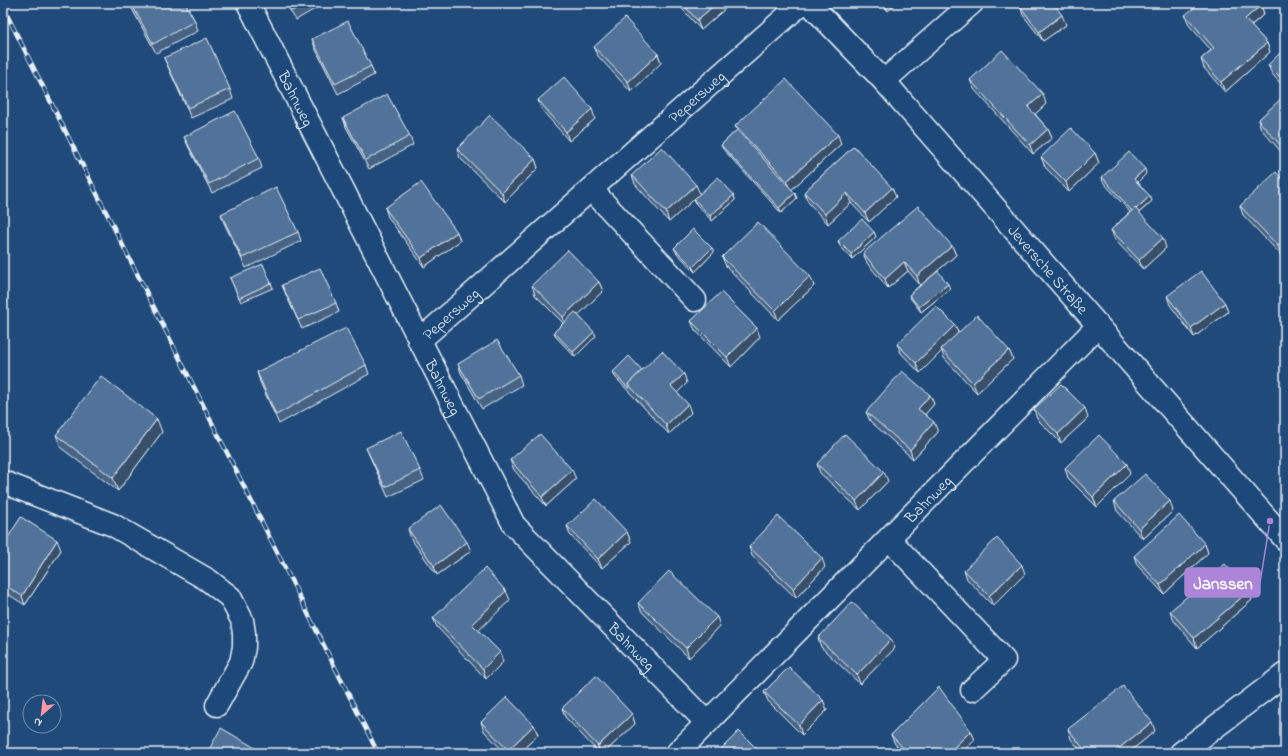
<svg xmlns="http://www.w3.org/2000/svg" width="1288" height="756" viewBox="0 0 1288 756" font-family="'Indie Flower',sans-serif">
	<rect width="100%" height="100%" fill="#1f4a7a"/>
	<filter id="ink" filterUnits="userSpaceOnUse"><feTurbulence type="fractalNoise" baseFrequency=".025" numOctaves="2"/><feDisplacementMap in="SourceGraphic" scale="8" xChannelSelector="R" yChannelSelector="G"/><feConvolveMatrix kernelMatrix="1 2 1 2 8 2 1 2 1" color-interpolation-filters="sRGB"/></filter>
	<g filter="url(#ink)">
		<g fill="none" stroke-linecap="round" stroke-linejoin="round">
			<g stroke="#e8f1f8" stroke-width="25">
				<g id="minor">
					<path id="s1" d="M248,3L514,525L707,723"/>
					<path id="s2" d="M809,3L884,81L1285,539"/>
					<path d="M884,81L972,3"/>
					<path d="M591,189L695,300"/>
					<path id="s3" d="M419,341L802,3"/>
					<path d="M3,482L113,525L208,580L230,597L242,620L244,633V647L241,662L217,705"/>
					<path d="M889,539L1004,660L972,690"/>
					<path id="s4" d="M677,753L1098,326"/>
					<path d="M1181,753L1285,674"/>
				</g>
			</g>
			<use href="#minor" stroke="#1f4a7a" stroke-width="22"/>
			<g stroke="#e8f1f8" stroke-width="4.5">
				<path id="rail" d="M3,7L378,753"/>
			</g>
			<use href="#rail" stroke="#1f4a7a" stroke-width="3" stroke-dasharray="9" stroke-linecap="butt"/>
		</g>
		<g fill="#466384" stroke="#e8f1f8">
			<path d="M130,3H185L195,21L198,31L156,53L132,9Z"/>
			<path d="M285,3H325L296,20Z"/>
			<path d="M677,3H725L727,7L701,30Z"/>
			<path d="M881,3H897L888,11Z"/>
			<path d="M1261,5L1264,14L1251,26L1267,43L1270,52L1225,92L1204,68L1201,59L1211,50L1189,25L1185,15Z"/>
			<path d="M1020,6L1066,25L1043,41L1023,15Z"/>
			<path d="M312,39L371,66L374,75L338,94L315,48Z"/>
			<path d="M594,47L658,54L661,63L631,92L598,56Z"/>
			<path d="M1285,48V88L1272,74L1268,65Z"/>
			<path d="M164,58L230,89L233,99L191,118L168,67Z"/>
			<path d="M970,80L1046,104L1035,114L1048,129L1052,138L1033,154L974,89Z"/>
			<path d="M1285,97V156L1261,129L1258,120Z"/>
			<path d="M538,100L595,119L569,141L541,109Z"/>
			<path d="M343,118L410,136L413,145L369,169L346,127Z"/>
			<path d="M735,126L841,144L791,190L797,198L781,213L723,149L721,145L737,130Z"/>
			<path d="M184,137L259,158L262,168L212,193L188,146Z"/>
			<path d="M854,146L896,197L869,222L851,203L828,224L808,202L804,192Z"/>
			<path d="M457,149L535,159L538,168L505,202L460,158Z"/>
			<path d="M1095,153L1099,163L1069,192L1045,167L1041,157Z"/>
			<path d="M1146,174L1138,182L1152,201L1139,213L1166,248L1143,269L1115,240L1111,230L1130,212L1103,182L1102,177Z"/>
			<path d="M632,175L696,185L699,194L734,195L735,200L712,221L696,204L694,199L669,222L635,184Z"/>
			<path d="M1285,182V253L1282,256L1243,215L1240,206Z"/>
			<path d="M385,208L457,232L460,241L424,267L388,217Z"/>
			<path d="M221,214L298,232L301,241L246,268L224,223Z"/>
			<path d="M874,232L876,237L852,259L840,246L838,241Z"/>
			<path d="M952,246L956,255L928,279L950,289L921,312L911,299L909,295L920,285L908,271L888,288L867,263L863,253Z"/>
			<path d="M674,248L714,252L695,272L676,252Z"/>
			<path d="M722,257L810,276L814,286L778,320L726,266Z"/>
			<path d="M230,278L271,283L273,288L241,302Z"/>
			<path d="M599,282L603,291L578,315L596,336L575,357L556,337L554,332L563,323L535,295L532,285Z"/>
			<path d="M282,285L336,303L339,312L302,329L286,295Z"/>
			<path d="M1167,296L1228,312L1194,337L1170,305Z"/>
			<path d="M691,321L760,337L731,367L695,330Z"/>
			<path d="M955,325L958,332L1009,350L1013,359L977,393L944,358L942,351L920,373L901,353L897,344Z"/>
			<path d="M458,364L519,375L522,385L482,409L461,373Z"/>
			<path d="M366,365L369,374L279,424L260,382L257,372Z"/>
			<path d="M642,370L687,383L677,393L691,413L669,434L615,377L613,372Z"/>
			<path d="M930,395L934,404L925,414L938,432L913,459L870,421L866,412Z"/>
			<path d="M1034,409L1088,418L1061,443L1037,419Z"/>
			<path d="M162,432L118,491L61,448L56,435Z"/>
			<path d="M366,448L420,470L424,480L388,497L370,457Z"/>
			<path d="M510,460L576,479L546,506L514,470Z"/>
			<path d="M817,464L888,481L860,510L820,473Z"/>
			<path d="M1065,468L1130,474L1097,507L1068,478Z"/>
			<path d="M1114,501L1173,511L1143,539L1117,511Z"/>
			<path d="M567,526L627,532L631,542L602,568L570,535Z"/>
			<path d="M408,529L471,551L437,575L411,539Z"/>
			<path d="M1205,544L1208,553L1164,594L1137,565L1134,556Z"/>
			<path d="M3,545L61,550L25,605L3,591Z"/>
			<path d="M749,547L825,567L796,598L752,556Z"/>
			<path d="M964,570L1025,574L993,606L967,579Z"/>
			<path d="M510,600L478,630L503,662L486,679L437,627L433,618Z"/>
			<path d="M1252,600L1197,648L1174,621L1170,611Z"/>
			<path d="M638,603L720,626L689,658L642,612Z"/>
			<path d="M818,638L895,648L860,684L821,647Z"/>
			<path d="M764,692L823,700L827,710L802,735L768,701Z"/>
			<path d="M562,708L632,714L635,724L604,753H599L565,717Z"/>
			<path d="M481,722L534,725L538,735L519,753H505L484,731Z"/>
			<path d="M1068,729L1155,731L1128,753H1083L1071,739Z"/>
			<path d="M971,731L975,740L961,753H903L895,744L891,735Z"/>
		</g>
		<g fill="#39506b" stroke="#e8f1f8">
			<path d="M717,3H725L727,7L701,30L697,20Z"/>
			<path d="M885,3H897L888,11Z"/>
			<path d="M1261,5L1264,14L1248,28L1245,19Z"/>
			<path d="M1062,15L1066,25L1043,41L1039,32Z"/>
			<path d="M1267,43L1270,52L1225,92L1221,82Z"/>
			<path d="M658,54L661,63L631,92L628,82Z"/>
			<path d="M1043,94L1046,104L1032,117L1028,107Z"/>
			<path d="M592,109L595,119L569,141L566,132Z"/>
			<path d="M1048,129L1052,138L1033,154L1030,145Z"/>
			<path d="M838,135L841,144L790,191L787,181Z"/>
			<path d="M1095,153L1099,163L1069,192L1066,182Z"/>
			<path d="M535,159L538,168L505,202L502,193Z"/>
			<path d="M1145,169L1146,174L1136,184L1134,179Z"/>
			<path d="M696,185L700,194L669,222L666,212Z"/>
			<path d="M892,188L896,197L869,222L865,213Z"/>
			<path d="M795,193L797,198L781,213L779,208Z"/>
			<path d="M847,193L851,203L828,224L825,214Z"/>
			<path d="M734,195L735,200L712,221L710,216Z"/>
			<path d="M1150,196L1152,201L1134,217L1133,212Z"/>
			<path d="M457,232L460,241L424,267L421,258Z"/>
			<path d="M874,232L876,237L852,259L851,254Z"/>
			<path d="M1163,238L1166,248L1143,269L1139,260Z"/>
			<path d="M1285,240V253L1282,256L1278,246Z"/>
			<path d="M952,246L956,255L920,286L917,276Z"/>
			<path d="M712,248L714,252L695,272L693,267Z"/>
			<path d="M904,262L908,271L888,288L885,279Z"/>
			<path d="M810,276L814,286L778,320L775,311Z"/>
			<path d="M599,282L603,291L566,327L563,317Z"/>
			<path d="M948,284L950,289L921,312L919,307Z"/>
			<path d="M1225,303L1228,312L1194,337L1191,328Z"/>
			<path d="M955,325L959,335L941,349L942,351L920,373L916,363Z"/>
			<path d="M757,328L760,337L731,367L727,357Z"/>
			<path d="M594,332L596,336L575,357L573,352Z"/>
			<path d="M1009,350L1013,359L977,393L973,383Z"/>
			<path d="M684,374L687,383L674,396L671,386Z"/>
			<path d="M930,395L934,404L922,418L918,409Z"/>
			<path d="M688,404L691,413L669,434L666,425Z"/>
			<path d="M1085,408L1088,418L1061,443L1058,434Z"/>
			<path d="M157,419L162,432L118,491L113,478Z"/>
			<path d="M934,422L938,432L913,459L910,450Z"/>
			<path d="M1127,464L1130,474L1097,507L1093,497Z"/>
			<path d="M572,470L576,479L546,506L542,497Z"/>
			<path d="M884,472L888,481L860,510L856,501Z"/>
			<path d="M1170,501L1173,511L1143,539L1139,529Z"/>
			<path d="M627,532L631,542L602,568L598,559Z"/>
			<path d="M57,540L61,550L25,605L22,596Z"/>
			<path d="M467,542L471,551L437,575L434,566Z"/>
			<path d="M1205,544L1208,553L1164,594L1160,585Z"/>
			<path d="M822,558L825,567L796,598L793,589Z"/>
			<path d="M1022,565L1025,574L993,606L989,596Z"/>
			<path d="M506,591L510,600L476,633L472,624Z"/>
			<path d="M1249,591L1252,600L1197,648L1194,638Z"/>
			<path d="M717,617L720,626L689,658L686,648Z"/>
			<path d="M891,639L895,648L860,684L857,675Z"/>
			<path d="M500,652L503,662L486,679L483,669Z"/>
			<path d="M823,700L827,710L802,735L799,725Z"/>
			<path d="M632,714L635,724L604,753H600L598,746Z"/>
			<path d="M1152,722L1155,731L1128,753H1113Z"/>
			<path d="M534,725L538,735L519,753H509L508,750Z"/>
			<path d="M971,731L975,740L961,753H948Z"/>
			<path d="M257,749L259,753H255Z"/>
		</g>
		<g fill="#517399" stroke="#e8f1f8">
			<path d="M131,3H185L195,21L153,44Z"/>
			<path d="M287,3H306L292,11Z"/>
			<path d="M682,3H717L697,20Z"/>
			<path d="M1024,3H1053L1062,15L1039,32L1020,6Z"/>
			<path d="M1200,3H1259L1261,5L1245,19L1267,43L1221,82L1201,59L1214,48L1185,15Z"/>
			<path d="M625,18L658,54L628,82L594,47Z"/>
			<path d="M348,21L371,66L335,84L312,39Z"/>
			<path d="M207,38L230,89L188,108L164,58Z"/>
			<path d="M1285,48V82L1268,65Z"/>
			<path d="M1002,50L1043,94L1028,107L1048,129L1030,145L970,80Z"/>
			<path d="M564,77L592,109L566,132L538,100Z"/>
			<path d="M786,79L838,135L787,181L735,126Z"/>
			<path d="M387,94L410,136L366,160L343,118Z"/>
			<path d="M1284,96L1285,97V150L1258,120Z"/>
			<path d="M235,111L259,158L209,184L184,137Z"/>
			<path d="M490,115L535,159L502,193L457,149Z"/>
			<path d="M1071,128L1095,153L1066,182L1041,157Z"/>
			<path d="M737,130L795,193L779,208L721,145Z"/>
			<path d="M854,146L892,188L865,213L847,193L825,214L804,192Z"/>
			<path d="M662,147L696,185L666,212L632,175Z"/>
			<path d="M1129,152L1145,169L1134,179L1150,196L1136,209L1135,208L1132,211L1102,177Z"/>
			<path d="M1276,172L1285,182V240L1278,246L1240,206Z"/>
			<path d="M718,177L734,195L710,216L694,199Z"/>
			<path d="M421,182L457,232L421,258L385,208Z"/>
			<path d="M276,187L298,232L242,258L221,214Z"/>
			<path d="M918,206L952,246L917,276L904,262L885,279L863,253Z"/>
			<path d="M1135,208L1163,238L1139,260L1111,230Z"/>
			<path d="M862,219L874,232L851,254L838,241Z"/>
			<path d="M758,222L810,276L775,311L722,257Z"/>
			<path d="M693,229L712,248L693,267L674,248Z"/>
			<path d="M568,250L599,282L563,317L532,285Z"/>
			<path d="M263,264L271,283L239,298L230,278Z"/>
			<path d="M320,268L336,303L298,320L282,285Z"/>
			<path d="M938,271L948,284L919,307L909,295Z"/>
			<path d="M1201,271L1225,303L1191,328L1167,296Z"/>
			<path d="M721,292L757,328L727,357L691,321Z"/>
			<path d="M936,306L955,325L916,363L897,344Z"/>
			<path d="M575,312L594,332L573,352L554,332Z"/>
			<path d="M977,315L1009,350L973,383L941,349Z"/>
			<path d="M346,328L366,365L276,415L257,372Z"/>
			<path d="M497,340L519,375L479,399L458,364Z"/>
			<path d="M662,351L684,374L671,386L688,404L666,425L628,384Z"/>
			<path d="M629,356L642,370L628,384L629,389L613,372Z"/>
			<path d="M902,371L930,395L918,409L934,422L910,450L866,412Z"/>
			<path d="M101,376L157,419L113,478L56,435Z"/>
			<path d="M1061,384L1085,408L1058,434L1034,409Z"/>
			<path d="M401,431L420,470L385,487L366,448Z"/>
			<path d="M540,434L572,470L542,497L510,460Z"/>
			<path d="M845,434L884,472L856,501L817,464Z"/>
			<path d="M1099,435L1127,464L1093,497L1065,468Z"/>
			<path d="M1145,474L1170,501L1139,529L1114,501Z"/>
			<path d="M596,499L627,532L598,559L567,526Z"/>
			<path d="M441,505L467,542L434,566L408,529Z"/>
			<path d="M1179,515L1205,544L1160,585L1134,556Z"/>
			<path d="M778,516L822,558L793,589L749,547Z"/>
			<path d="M21,517L57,540L22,596L3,584V545Z"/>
			<path d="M997,538L1022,565L989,596L964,570Z"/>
			<path d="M1225,564L1249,591L1194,638L1170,611Z"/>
			<path d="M485,568L506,591L472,624L500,652L483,669L433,618Z"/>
			<path d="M669,571L717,617L686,648L638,603Z"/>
			<path d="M852,602L891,639L857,675L818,638Z"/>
			<path d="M789,667L823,700L799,725L764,692Z"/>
			<path d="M596,676L632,714L598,746L562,708Z"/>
			<path d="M1123,686L1152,722L1113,753H1087L1068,729Z"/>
			<path d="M939,687L971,731L948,753H908L891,735Z"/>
			<path d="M507,697L534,725L508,750L481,722Z"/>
			<path d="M221,728L257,749L255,753H207Z"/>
			<path d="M739,731L761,753H717Z"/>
			<path d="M558,751L561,753H556Z"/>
		</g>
	</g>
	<g text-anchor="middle" stroke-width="3" stroke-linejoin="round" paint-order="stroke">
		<g font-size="16" fill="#e8f1f8" stroke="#1f4a7a">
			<text dy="6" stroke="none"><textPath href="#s3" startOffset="370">Pepersweg</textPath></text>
			<text dy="6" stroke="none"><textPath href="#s1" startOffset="107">Bahnweg</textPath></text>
			<text dy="6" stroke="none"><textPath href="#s2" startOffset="358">Jeversche Straße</textPath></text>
			<text dy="6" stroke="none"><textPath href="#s3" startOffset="42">Pepersweg</textPath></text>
			<text dy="6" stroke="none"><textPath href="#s1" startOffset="431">Bahnweg</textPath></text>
			<text dy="6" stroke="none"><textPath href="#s4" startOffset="357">Bahnweg</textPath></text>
			<text dy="6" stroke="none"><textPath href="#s1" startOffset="755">Bahnweg</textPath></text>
		</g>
	</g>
	<path fill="none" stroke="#ac85d9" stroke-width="1.5" d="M1270 521L1260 583"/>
	<circle fill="#ac85d9" stroke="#1f4a7a" stroke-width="1.5" cx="1270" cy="521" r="4"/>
	<rect fill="#ac85d9" stroke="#ac85d9" stroke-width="1.5" x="1185" y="568" width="75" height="29" rx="4"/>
	<g font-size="17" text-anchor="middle" font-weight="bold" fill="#fff">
		<text x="1223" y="589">Janssen</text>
	</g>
	<rect width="1288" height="756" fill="none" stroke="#1f4a7a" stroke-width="16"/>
	<rect x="8" y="8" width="1272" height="740" fill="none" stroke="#e8f1f8" stroke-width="1.5" filter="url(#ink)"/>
	<g transform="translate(42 714) rotate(208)"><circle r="19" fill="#1f4a7a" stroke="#6f8dac"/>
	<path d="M0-3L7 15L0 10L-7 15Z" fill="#ff9aa2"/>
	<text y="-6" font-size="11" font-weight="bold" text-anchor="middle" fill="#e8f1f8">N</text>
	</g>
</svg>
